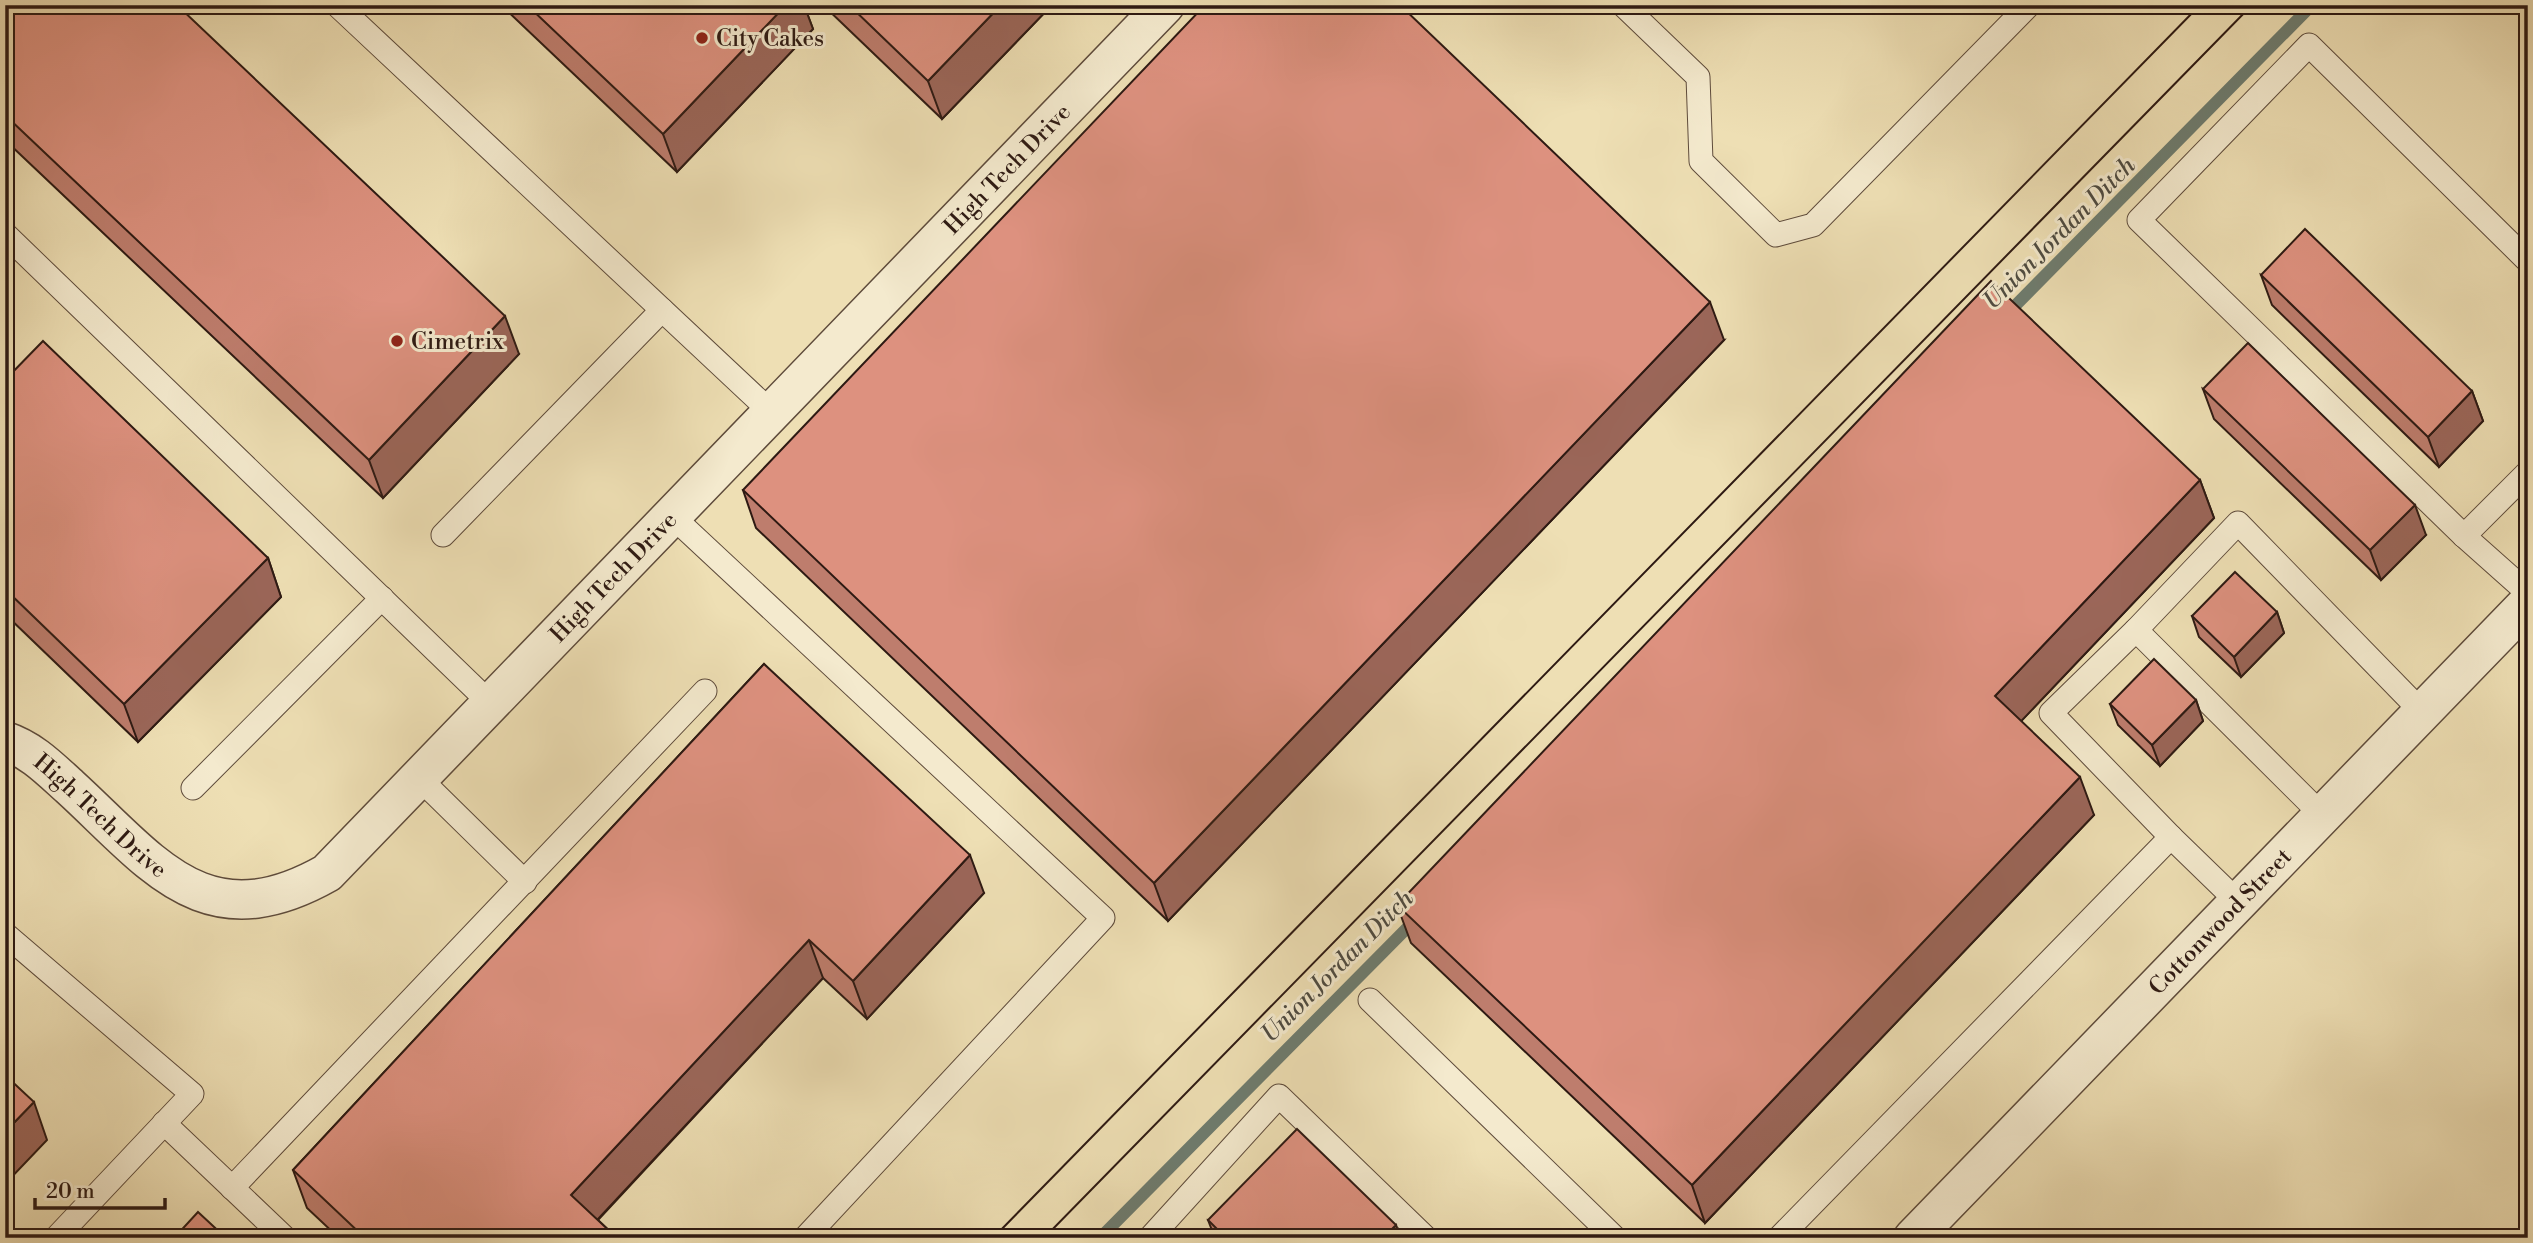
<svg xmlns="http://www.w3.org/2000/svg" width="2533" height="1243" viewBox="0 0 2533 1243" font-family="'Libre Bodoni',serif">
	<rect width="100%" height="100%" fill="#eedfb4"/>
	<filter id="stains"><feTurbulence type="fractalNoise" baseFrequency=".00286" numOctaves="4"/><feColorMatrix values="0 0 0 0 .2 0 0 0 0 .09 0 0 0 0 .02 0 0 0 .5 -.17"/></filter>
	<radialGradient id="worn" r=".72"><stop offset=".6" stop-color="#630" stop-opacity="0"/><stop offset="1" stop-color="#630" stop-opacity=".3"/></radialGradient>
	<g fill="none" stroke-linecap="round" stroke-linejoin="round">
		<g stroke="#6e7c6f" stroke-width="12">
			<path d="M2005,316L2312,5"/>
			<path d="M1100,1238L1417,918"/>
		</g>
		<g stroke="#5e4b3b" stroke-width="25">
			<g id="service">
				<path d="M337,5L772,413"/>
				<path d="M1623,5L1698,77L1701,161L1776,235L1813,225L2029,5"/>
				<path d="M5,234L491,704"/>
				<path d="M2528,261L2309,45L2139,220L2464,536L2528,593"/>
				<path d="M672,516L1103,918L805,1238"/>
				<path d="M443,535L662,310"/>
				<path d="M2464,536L2528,472"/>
				<path d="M2136,630L2323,816"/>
				<path d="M419,778L525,882"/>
				<path d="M193,788L382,598"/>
				<path d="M2238,902L2171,837L2051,713L2136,630L2238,523L2423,713"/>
				<path d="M5,934L192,1094L56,1238"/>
				<path d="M1370,1000L1615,1238"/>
				<path d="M164,1123L285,1238"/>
				<path d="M232,1188L705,691"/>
				<path d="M1150,1238L1279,1096L1426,1238"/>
				<path d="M1779,1238L2171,837"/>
			</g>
		</g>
		<g stroke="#5e4b3b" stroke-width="41">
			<g id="minor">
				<path id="s1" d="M5,741C32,750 50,769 70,787C153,863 205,942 327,873L1165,5"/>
			</g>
		</g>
		<g stroke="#5e4b3b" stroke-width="41">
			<g id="tertiary">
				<path id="s2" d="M1913,1238L2528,603"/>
			</g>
		</g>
		<use href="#service" stroke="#f4eace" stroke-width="23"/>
		<use href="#minor" stroke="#f4eace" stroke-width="38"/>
		<use href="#tertiary" stroke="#f4eace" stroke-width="38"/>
		<g stroke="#2e1a13" stroke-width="2">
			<path d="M993,1238L2200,5"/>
			<path d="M1044,1238L2252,5"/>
		</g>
	</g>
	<g fill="#be7d6d" stroke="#2e1a13" stroke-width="2">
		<path d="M5,5L519,354L383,498L5,140Z"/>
		<path d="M501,5H804L813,29L677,172Z"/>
		<path d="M823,5H1052L942,119Z"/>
		<path d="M2261,275L2472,391L2483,421L2439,467L2272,305Z"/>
		<path d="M1724,340L1168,921L756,528L743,490Z"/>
		<path d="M5,380L268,558L281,597L138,742L5,614Z"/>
		<path d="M2203,389L2426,535L2381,580L2214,419Z"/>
		<path d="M2200,480L2214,518L2021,721L2094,815L1705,1223L1411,943L1397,905Z"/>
		<path d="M2277,612L2284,633L2241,677L2199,637L2192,616Z"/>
		<path d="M764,664L984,893L867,1019L823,978L598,1220L617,1238H339L307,1208L293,1170Z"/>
		<path d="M2196,700L2203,721L2160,766L2118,725L2110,704Z"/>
		<path d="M1208,1220L1400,1238H1215Z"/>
	</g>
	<g fill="#9b6659" stroke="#2e1a13" stroke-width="2">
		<path d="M786,5H804L813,29L677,172L663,134Z"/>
		<path d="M1001,5H1052L942,119L928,81Z"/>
		<path d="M1710,302L1724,340L1168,921L1154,883Z"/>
		<path d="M505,316L519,354L383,498L369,460Z"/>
		<path d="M2472,391L2483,421L2439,467L2428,437Z"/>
		<path d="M2200,480L2214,518L2009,734L1995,696Z"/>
		<path d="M2415,505L2426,535L2381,580L2370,550Z"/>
		<path d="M268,558L281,597L138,742L124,704Z"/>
		<path d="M2277,612L2284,633L2241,677L2234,657Z"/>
		<path d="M2196,700L2203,721L2160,766L2152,745Z"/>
		<path d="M2080,777L2094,815L1705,1223L1692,1185Z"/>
		<path d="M970,855L984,893L867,1019L853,981Z"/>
		<path d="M809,940L823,978L585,1233L571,1195Z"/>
		<path d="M34,1102L47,1140L5,1184V1132Z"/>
		<path d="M1396,1225L1400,1238H1383Z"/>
	</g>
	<g fill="#dd917f" stroke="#2e1a13" stroke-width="2">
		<path d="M5,5H177L505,316L369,460L5,115Z"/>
		<path d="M527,5H786L663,134Z"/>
		<path d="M849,5H1001L928,81Z"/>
		<path d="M1205,5H1400L1710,302L1154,883L743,490Z"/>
		<path d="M2305,229L2472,391L2428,437L2261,275Z"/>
		<path d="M1991,281L2200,480L1995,696L2080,777L1692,1185L1397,905Z"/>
		<path d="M43,341L268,558L124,704L5,589V380Z"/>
		<path d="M2248,343L2415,505L2370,550L2203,389Z"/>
		<path d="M2235,572L2277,612L2234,657L2192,616Z"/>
		<path d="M2154,659L2196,700L2152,745L2110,704Z"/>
		<path d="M764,664L970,855L853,981L809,940L571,1195L617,1238H365L293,1170Z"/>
		<path d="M5,1075L34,1102L5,1132Z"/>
		<path d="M1297,1129L1396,1225L1383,1238H1226L1208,1220Z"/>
		<path d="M198,1212L226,1238H174Z"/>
	</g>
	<g fill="#8f2418" stroke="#f4eace" stroke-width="2.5">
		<circle cx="702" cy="38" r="7"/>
		<circle cx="397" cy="341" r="7"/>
	</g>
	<g text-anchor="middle" stroke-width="6" stroke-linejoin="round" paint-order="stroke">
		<g font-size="23" fill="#2e1a13" stroke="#f4eace" text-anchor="start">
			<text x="716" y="46">City Cakes</text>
			<text x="411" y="349">Cimetrix</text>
		</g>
		<g font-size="23" fill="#2e1a13" stroke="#f4eace">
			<text dy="8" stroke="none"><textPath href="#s1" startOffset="1360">High Tech Drive</textPath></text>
			<text dy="8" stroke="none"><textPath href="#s1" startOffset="793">High Tech Drive</textPath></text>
			<text dy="8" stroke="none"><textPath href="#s1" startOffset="122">High Tech Drive</textPath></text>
			<text dy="8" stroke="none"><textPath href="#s2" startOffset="441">Cottonwood Street</textPath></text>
		</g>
		<g font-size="24" font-style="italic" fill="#4e4b41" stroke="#f4eace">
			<text transform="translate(2059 233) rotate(-45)" y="8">Union Jordan Ditch</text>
			<text transform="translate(1337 966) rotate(-45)" y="8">Union Jordan Ditch</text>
		</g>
	</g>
	<rect width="2533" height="1243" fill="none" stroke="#eedfb4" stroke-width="28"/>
	<rect x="7" y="7" width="2519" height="1229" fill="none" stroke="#2e1a13" stroke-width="3.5"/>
	<rect x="14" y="14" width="2505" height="1215" fill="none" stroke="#2e1a13" stroke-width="2"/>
	<path d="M35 1198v10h130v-10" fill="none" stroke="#2e1a13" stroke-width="3.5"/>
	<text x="46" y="1198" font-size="21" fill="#2e1a13" stroke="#f4eace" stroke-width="5" paint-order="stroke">20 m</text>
	<rect width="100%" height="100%" filter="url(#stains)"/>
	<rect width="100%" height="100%" fill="url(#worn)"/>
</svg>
